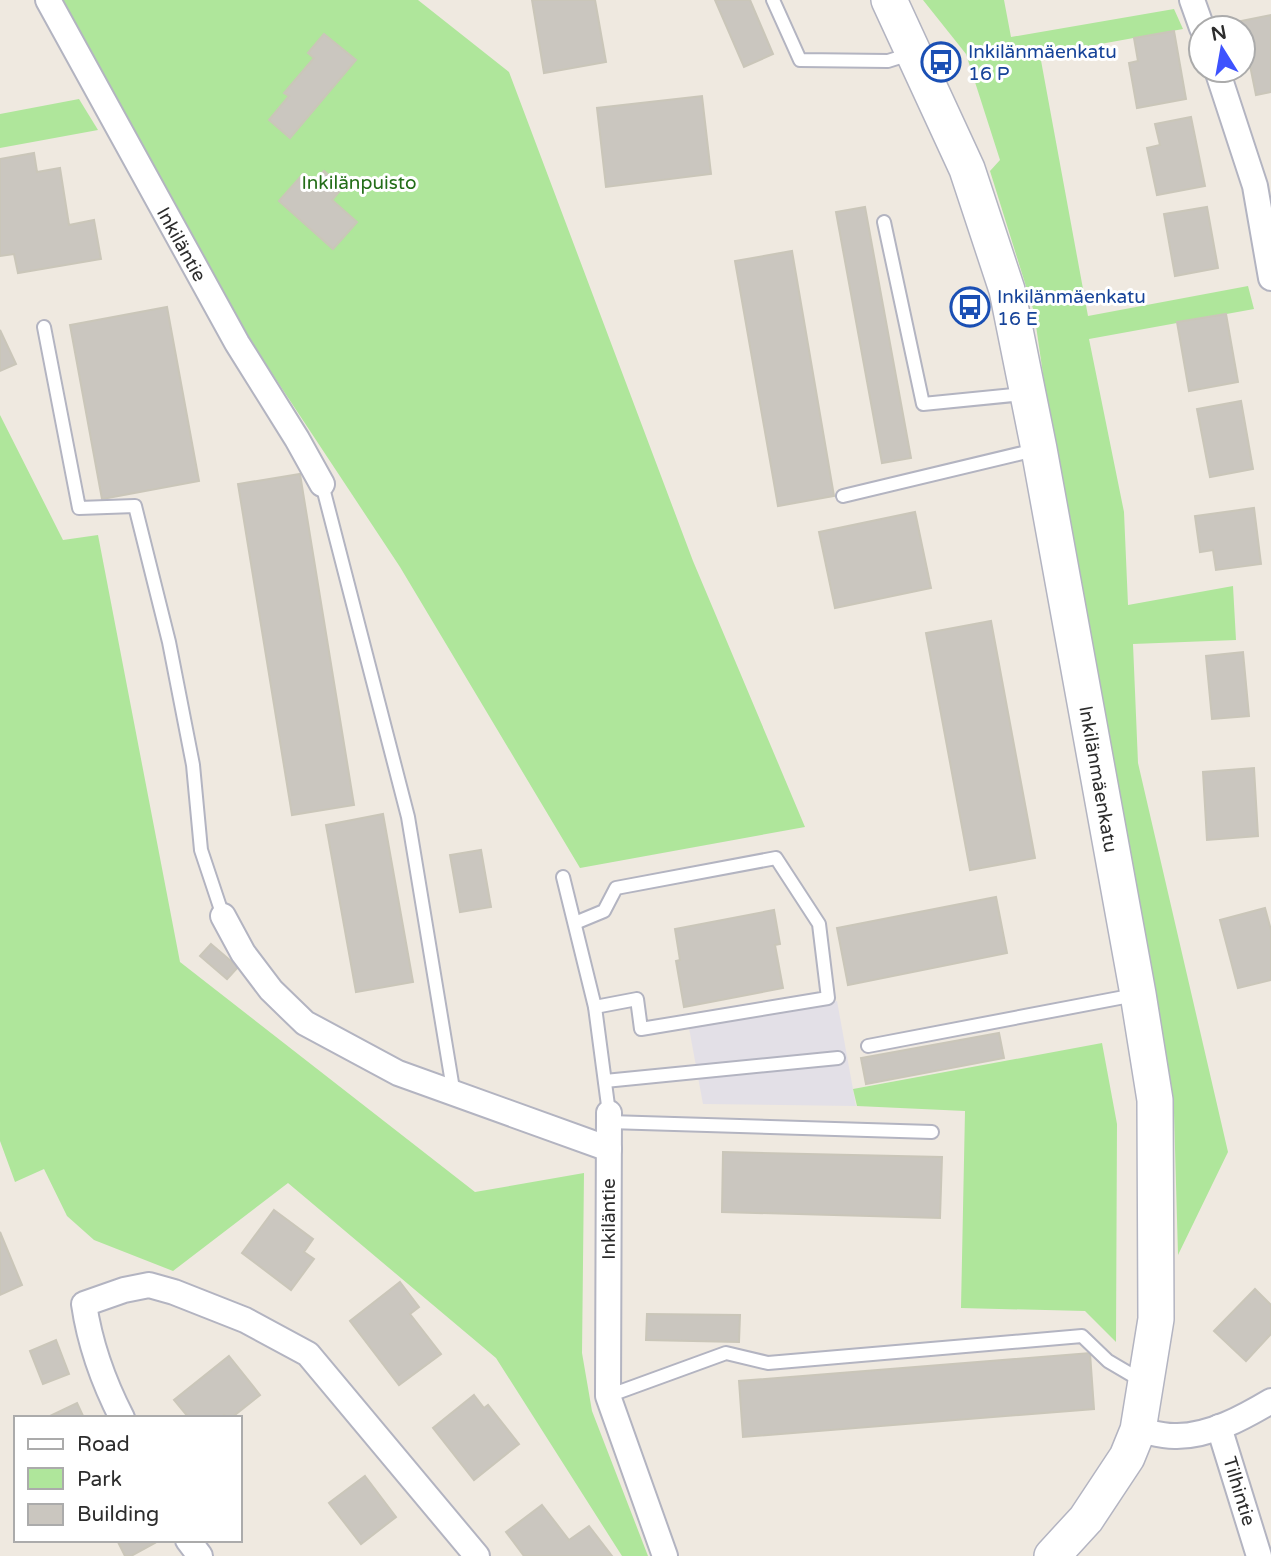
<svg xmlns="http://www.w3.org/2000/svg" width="1271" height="1556" viewBox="0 0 1271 1556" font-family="'Varela Round',sans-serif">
	<rect width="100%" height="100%" fill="#efe9e0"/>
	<path fill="#e3e0e7" d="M837,1001L856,1106L703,1104L689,1028Z"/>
	<g fill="#afe69b">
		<path d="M62,0H418L509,72L693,561L805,827L580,868L400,567L191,251Z"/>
		<path d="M923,0H1004L1011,37L1174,9L1183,29L1040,55L1088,316L1248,286L1254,309L1089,339L1124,512L1128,605L1233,586L1236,640L1133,644L1138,763L1228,1152L1178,1255L1174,1113L1064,519L1034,312L990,171L1000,160L966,54Z"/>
		<path d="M79,99L98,130L0,148V114Z"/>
		<path d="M0,415L63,540L98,535L180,962L475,1192L584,1173L582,1353L592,1411L648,1556H622L496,1358L288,1183L173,1271L94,1240L67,1216L44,1169L15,1182L0,1141Z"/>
		<path d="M1102,1043L1117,1124L1116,1342L1085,1311L961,1308L965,1111L857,1106L853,1089Z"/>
	</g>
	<g fill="#cac6bf" stroke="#cac6b9" stroke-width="2">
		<path d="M532,0H595L606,62L544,73Z"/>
		<path d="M715,0H750L773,54L744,67Z"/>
		<path d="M1271,15V92L1256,95L1241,21Z"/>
		<path d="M1174,31L1186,99L1137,108L1129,63L1138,61L1134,38Z"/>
		<path d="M324,34L356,60L290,138L269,120L289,96L284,93L314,58L308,53Z"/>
		<path d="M702,96L711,174L606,187L597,108Z"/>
		<path d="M1191,117L1205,186L1157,195L1147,148L1160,145L1155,124Z"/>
		<path d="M34,153L37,172L60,168L69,225L94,220L101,259L18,273L14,254L0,256V159Z"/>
		<path d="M324,171L343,187L332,200L357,222L333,249L279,201L303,174L313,183Z"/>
		<path d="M865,207L911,458L882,463L836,212Z"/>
		<path d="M1207,207L1218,268L1175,276L1164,214Z"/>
		<path d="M792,251L834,496L778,506L735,261Z"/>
		<path d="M167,307L199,481L102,499L70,325Z"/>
		<path d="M1226,314L1238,382L1189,391L1177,322Z"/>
		<path d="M0,330L16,364L0,371Z"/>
		<path d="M1241,401L1253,469L1210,477L1197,409Z"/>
		<path d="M300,474L354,805L292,815L238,484Z"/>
		<path d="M1254,508L1261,564L1216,570L1213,550L1200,552L1195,516Z"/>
		<path d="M915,512L931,588L835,608L819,532Z"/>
		<path d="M991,621L1035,858L970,870L926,633Z"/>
		<path d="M1243,652L1249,716L1212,719L1206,656Z"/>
		<path d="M1254,768L1258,836L1207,840L1203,772Z"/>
		<path d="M383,814L413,982L356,992L326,825Z"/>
		<path d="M481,850L491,907L460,912L450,855Z"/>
		<path d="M996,897L1007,953L848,985L837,928Z"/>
		<path d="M1265,908L1271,930V980L1238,988L1220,920Z"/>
		<path d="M774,910L780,944L775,945L783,988L684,1007L676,961L680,960L675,929Z"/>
		<path d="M211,944L238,967L227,979L200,956Z"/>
		<path d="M999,1033L1004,1058L866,1084L861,1058Z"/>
		<path d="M723,1152L942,1157L940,1218L722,1212Z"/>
		<path d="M274,1210L313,1239L304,1252L314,1259L291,1290L242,1253Z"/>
		<path d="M0,1232L22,1285L0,1295Z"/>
		<path d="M400,1282L419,1307L410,1314L441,1354L399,1385L350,1321Z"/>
		<path d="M1255,1289L1271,1305V1334L1246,1361L1214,1331Z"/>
		<path d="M647,1314L740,1315L739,1342L646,1340Z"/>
		<path d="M56,1340L69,1374L43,1384L30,1351Z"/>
		<path d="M1090,1353L1094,1409L743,1437L739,1381Z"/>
		<path d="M229,1356L260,1395L231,1418L224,1415L221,1418H189L174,1400Z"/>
		<path d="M474,1395L484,1408L488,1405L519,1444L474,1480L433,1428Z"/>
		<path d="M77,1403L84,1418H51L50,1416Z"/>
		<path d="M365,1476L396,1517L361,1544L329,1503Z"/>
		<path d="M542,1505L569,1540L589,1526L612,1556H524L506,1532Z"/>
		<path d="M117,1540H153L155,1543L131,1556H125Z"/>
	</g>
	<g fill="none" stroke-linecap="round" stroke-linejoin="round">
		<g stroke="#b3b4c1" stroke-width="16">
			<g id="lane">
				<path d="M773,0L800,60L888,61L910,54"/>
				<path d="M884,222L923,404L1024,394"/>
				<path d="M44,327L79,508L135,506L169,642L193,765L201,850L223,916"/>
				<path d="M322,484L408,817L454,1095"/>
				<path d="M843,496L1035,450"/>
				<path d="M563,877L595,1007L609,1113"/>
				<path d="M575,923L604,911L616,888L776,858L819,924L828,998L641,1029L637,999L595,1007"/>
				<path d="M868,1046L1135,995"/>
				<path d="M605,1081L838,1058"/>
				<path d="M609,1122L932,1132"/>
				<path d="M608,1396L726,1353L768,1363L1082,1336L1108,1361L1142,1381"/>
			</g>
		</g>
		<g stroke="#b3b4c1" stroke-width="28">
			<g id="street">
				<path d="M48,0L237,343L297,439L322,484"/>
				<path d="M1192,0L1202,28"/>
				<path d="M1217,70L1255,186L1271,278"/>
				<path d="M223,916L243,953L271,990L305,1023L398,1073L609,1149"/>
				<path d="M609,1113L608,1396L665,1556"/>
				<path d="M122,1418C103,1381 90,1345 84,1304L124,1290L149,1285L174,1292L245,1320L308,1354L477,1556"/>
				<path d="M1219,1427L1259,1556"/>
				<path d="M1138,1430C1150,1432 1164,1437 1177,1436C1210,1436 1244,1417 1271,1401"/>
				<path d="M188,1540L200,1556"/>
			</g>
		</g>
		<g stroke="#b3b4c1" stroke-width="38">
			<path id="secondary" d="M889,0L967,169L1007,290L1039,449L1138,994L1155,1100L1156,1319L1138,1430L1127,1457L1086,1519L1052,1556"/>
		</g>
		<use href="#lane" stroke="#fff" stroke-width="12"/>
		<use href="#street" stroke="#fff" stroke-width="24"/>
		<use href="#secondary" stroke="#fff" stroke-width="35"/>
	</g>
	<defs>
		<g id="bus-ring" transform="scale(2.0125)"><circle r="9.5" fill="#fff" stroke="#1a4fb4" stroke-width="1.5"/><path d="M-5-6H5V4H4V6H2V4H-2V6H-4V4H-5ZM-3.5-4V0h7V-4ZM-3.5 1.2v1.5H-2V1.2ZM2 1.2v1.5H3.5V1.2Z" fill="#1a4fb4"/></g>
	</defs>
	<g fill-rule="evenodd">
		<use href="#bus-ring" x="941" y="62"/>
		<use href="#bus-ring" x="970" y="307"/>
	</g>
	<g text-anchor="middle" stroke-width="6" stroke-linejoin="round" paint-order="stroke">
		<g font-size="19" fill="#164399" stroke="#fff" text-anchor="start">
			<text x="968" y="58">Inkilänmäenkatu<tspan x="968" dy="22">16 P</tspan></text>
			<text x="997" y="303">Inkilänmäenkatu<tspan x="997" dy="22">16 E</tspan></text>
		</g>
		<g font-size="19" fill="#246e19" stroke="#fff">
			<text x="359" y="189">Inkilänpuisto</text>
		</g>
		<g font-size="19" fill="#2d2d2d" stroke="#fff">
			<text transform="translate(182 244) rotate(61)" y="7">Inkiläntie</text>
			<text transform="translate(1099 779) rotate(80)" y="7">Inkilänmäenkatu</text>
			<text transform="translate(608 1219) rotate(-90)" y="7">Inkiläntie</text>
			<text transform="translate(1240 1491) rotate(73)" y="7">Tilhintie</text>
		</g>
	</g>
	<rect x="14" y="1416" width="228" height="126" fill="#ffffff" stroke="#ababab" stroke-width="2"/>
	<rect x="28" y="1439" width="35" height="10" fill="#ffffff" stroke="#ababab" stroke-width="2"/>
	<text x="77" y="1451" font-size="21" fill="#2d2d2d">Road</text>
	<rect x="28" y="1468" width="35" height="21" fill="#afe69b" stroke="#ababab" stroke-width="2"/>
	<text x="77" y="1486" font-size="21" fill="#2d2d2d">Park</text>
	<rect x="28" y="1504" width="35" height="21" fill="#cac6bf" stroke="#ababab" stroke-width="2"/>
	<text x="77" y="1521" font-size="21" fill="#2d2d2d">Building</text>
	<g transform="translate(1222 49) rotate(349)"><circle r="33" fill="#ffffff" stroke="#ababab" stroke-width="2"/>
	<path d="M0-5L12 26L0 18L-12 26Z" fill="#3d52fe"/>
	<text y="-10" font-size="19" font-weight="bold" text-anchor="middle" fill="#2d2d2d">N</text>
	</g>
</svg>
